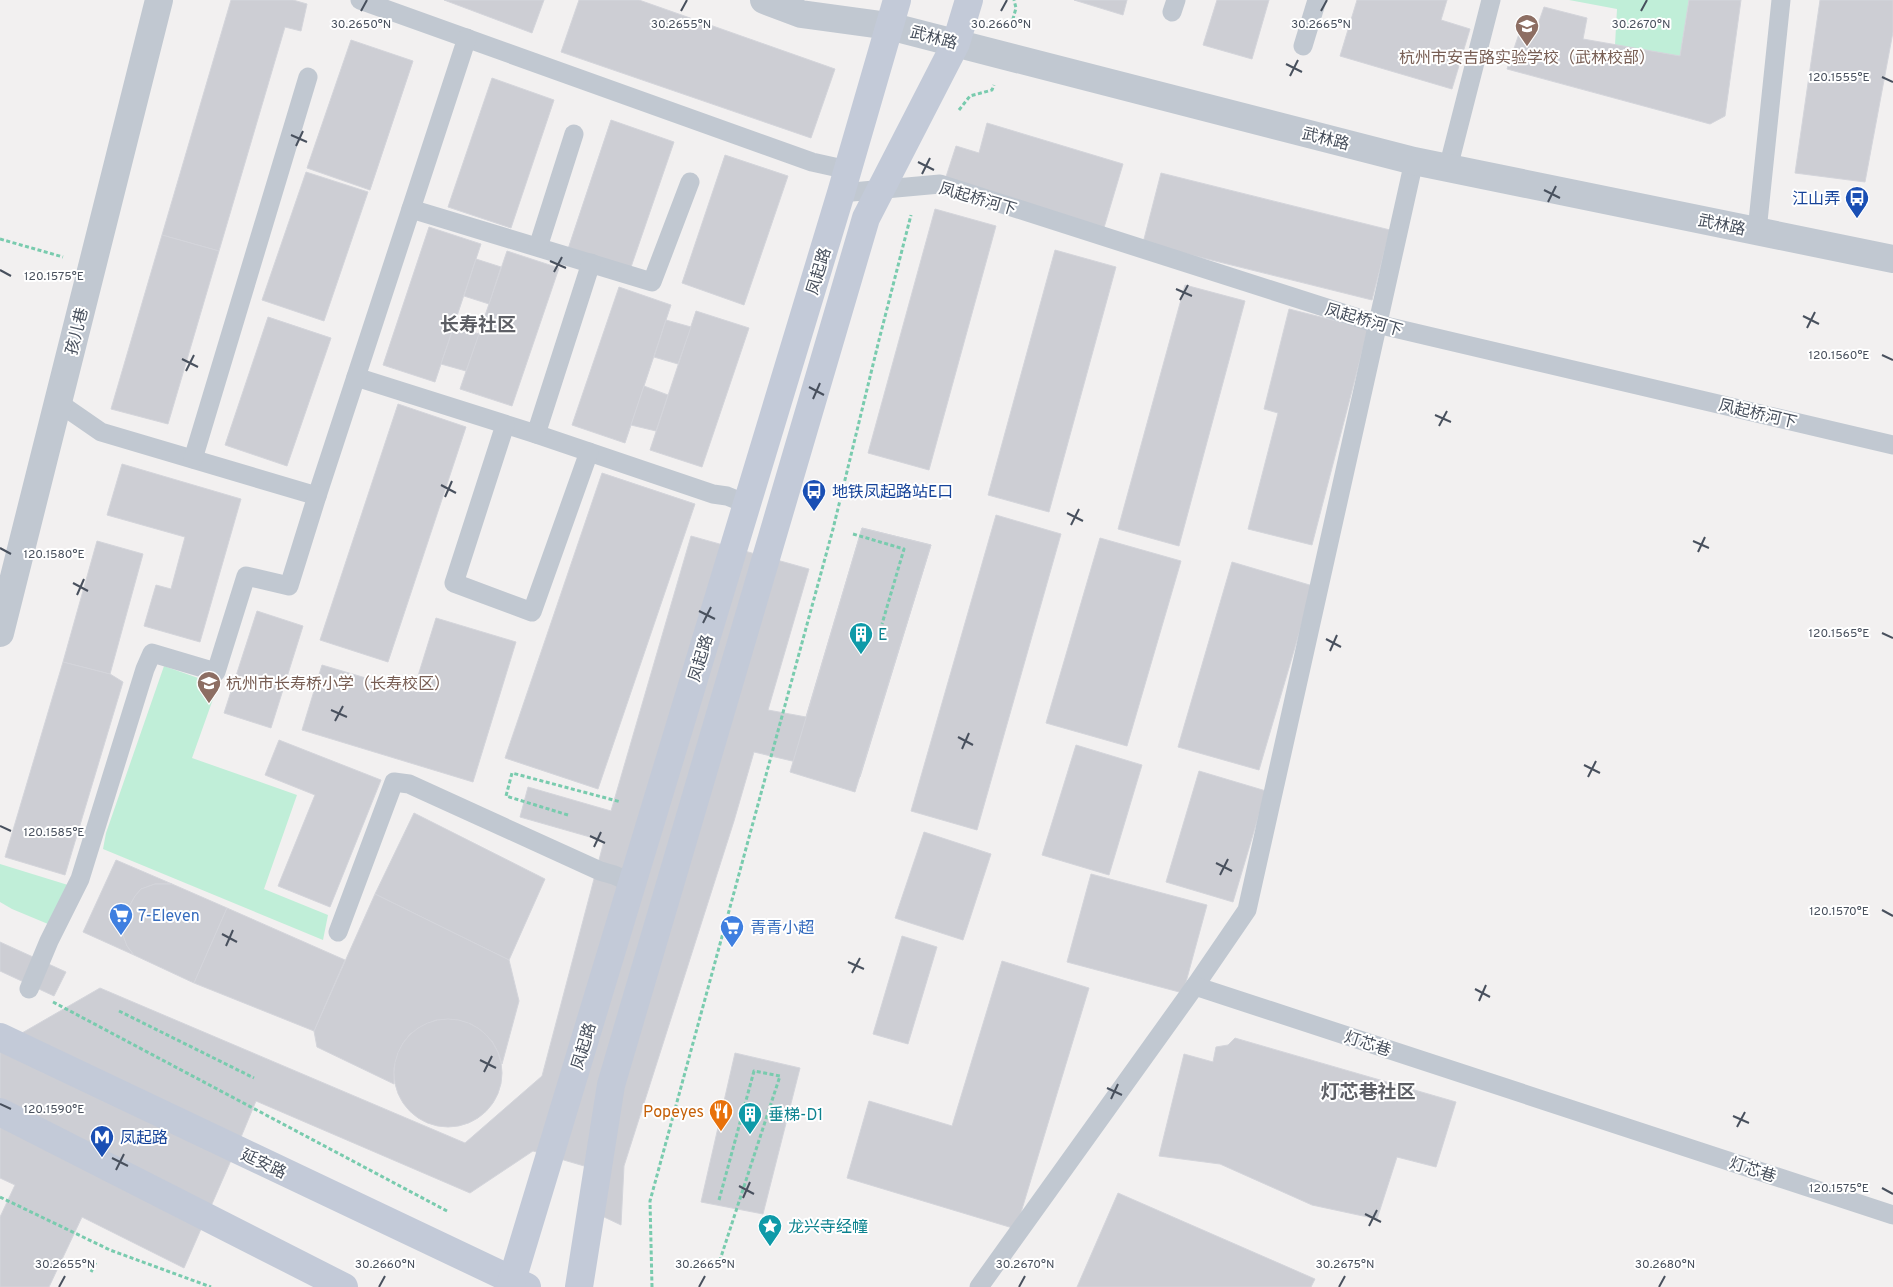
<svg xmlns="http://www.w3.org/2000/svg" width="1893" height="1287" viewBox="0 0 1893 1287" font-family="Overpass,'Noto Sans SC',sans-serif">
	<rect width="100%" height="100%" fill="#f2f0f0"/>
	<g fill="#c0eed8">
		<path d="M1569,0H1689L1680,56L1615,45L1617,9Z"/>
		<path d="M164,666L218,685L192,758L297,795L264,889L328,915L323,940L103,849L106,833Z"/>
		<path d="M0,864L68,885L48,924L12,909L0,902Z"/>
	</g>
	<g fill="#cdced4" stroke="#d4d5db">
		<path d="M231,0H293L307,4L301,31L285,27L219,251L162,235Z"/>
		<path d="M444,0H544L532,33Z"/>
		<path d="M579,0H639L835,69L811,138L561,52Z"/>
		<path d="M1074,0H1127L1123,15Z"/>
		<path d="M1217,0H1269L1252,59L1203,45Z"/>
		<path d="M1357,0H1447L1441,20L1470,29L1452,89L1340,56Z"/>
		<path d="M1689,0H1741L1725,116L1710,124L1507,69L1522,25L1537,27L1544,7L1587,18L1583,39L1680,56Z"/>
		<path d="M1820,0H1893V32L1865,182L1795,173Z"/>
		<path d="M351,40L413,61L370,190L307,168Z"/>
		<path d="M492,78L554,100L511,228L448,207Z"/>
		<path d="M611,120L674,142L630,270L568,249Z"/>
		<path d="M987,123L1123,164L1103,231L944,183L956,146L979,153Z"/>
		<path d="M725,155L788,176L744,305L682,283Z"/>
		<path d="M306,172L368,192L324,321L262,300Z"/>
		<path d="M1161,173L1390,230L1372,300L1143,243Z"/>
		<path d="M935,209L996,226L929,470L868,453Z"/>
		<path d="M429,227L481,244L435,382L383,365Z"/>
		<path d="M162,235L219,251L168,424L111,409Z"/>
		<path d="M1055,250L1116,267L1049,512L988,495Z"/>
		<path d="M507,251L559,268L512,406L460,389Z"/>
		<path d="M476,259L501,267L489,304L464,296Z"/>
		<path d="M1185,285L1245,301L1179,546L1118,529Z"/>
		<path d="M619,287L671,305L625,443L572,425Z"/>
		<path d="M1289,309L1368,329L1312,545L1248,529L1278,413L1264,409Z"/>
		<path d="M696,311L749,328L702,467L650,450Z"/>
		<path d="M268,317L331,338L287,466L225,445Z"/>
		<path d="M666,320L691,327L678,364L654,357Z"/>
		<path d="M454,326L479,334L466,371L441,364Z"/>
		<path d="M644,386L668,395L656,431L631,425Z"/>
		<path d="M398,404L466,427L388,662L320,640Z"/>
		<path d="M122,464L241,499L200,642L144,626L156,585L171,589L185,537L107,515Z"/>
		<path d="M602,473L695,504L598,789L505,758Z"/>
		<path d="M996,515L1061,534L977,830L911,811Z"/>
		<path d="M862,528L931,545L860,777L754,752L734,821L624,1166L621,1225L602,1216L591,1168L533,1151L470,1193L256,1101L239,1142L184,1268L82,1217L49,1287H0V1217L15,1185L0,1178V1031L15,1037L100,988L465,1143L542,1076L604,841L520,817L528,787L611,811L691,536L809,569L768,710L806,717Z"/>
		<path d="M862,528L931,545L855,792L790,772Z"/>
		<path d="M1100,538L1181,561L1127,746L1046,723Z"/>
		<path d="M97,541L143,554L110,674L63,662Z"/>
		<path d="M1232,562L1313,586L1259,770L1178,747Z"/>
		<path d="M257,611L303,626L271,728L224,713Z"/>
		<path d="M436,618L516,642L473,782L302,730L322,665L413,692Z"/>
		<path d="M63,662L110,674L123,682L65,875L5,857Z"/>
		<path d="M279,740L381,780L330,907L278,886L315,795L265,775Z"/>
		<path d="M1076,745L1142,765L1109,875L1042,855Z"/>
		<path d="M1199,771L1266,791L1233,902L1166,882Z"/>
		<path d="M414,813L545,879L509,960L375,894Z"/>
		<path d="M924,832L991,854L963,940L895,918Z"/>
		<path d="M116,860L172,884H155L141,889L135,896L125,914L123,935L127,946L134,955L83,932Z"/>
		<path d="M1091,874L1207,905L1183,993L1067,962Z"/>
		<path d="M155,884H172L227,908L194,983L134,955L127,946L123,935L125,914L135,896L141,889Z"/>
		<path d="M375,894L509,960L519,1001L502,1064L498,1052L492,1041L482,1031L471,1024L458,1020H436L422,1026L410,1034L403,1043L398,1053L394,1068V1084L317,1047L314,1031Z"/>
		<path d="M227,908L345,960L314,1031L194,983Z"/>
		<path d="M902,936L937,947L908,1044L873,1034Z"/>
		<path d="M0,942L66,972L54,996L0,971Z"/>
		<path d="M1002,961L1089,988L1016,1229L847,1178L869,1101L952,1126Z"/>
		<circle cx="448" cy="1073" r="54"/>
		<path d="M1235,1038L1456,1102L1436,1167L1397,1157L1377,1219L1312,1205L1220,1164L1159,1156L1184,1054L1213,1062L1216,1047L1228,1045Z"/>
		<path d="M735,1053L800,1068L763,1214L701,1202Z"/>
		<path d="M1118,1193L1315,1279L1311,1287H1077Z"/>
	</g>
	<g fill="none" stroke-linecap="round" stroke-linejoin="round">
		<g stroke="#79cbae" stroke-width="3" stroke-dasharray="4 2.5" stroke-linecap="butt">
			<path d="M1011,26L1016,8L1014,0"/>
			<path d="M959,110L970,96L992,90L994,85"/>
			<path d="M0,239L63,257"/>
			<path d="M853,534L904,549L882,624"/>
			<path d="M568,815L506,796L512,773L621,802"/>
			<path d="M53,1002L447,1211"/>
			<path d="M119,1011L254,1078"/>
			<path d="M0,1197L110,1250L211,1287"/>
			<path d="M719,1200L754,1071L780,1076L720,1260"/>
			<path d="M91,1272L96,1262"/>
			<path d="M652,1287L650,1201L833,529L879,340L911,215"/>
		</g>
		<g stroke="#c1c8d1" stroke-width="19">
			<path d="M360,0L812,162L848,170"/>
			<path d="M1172,12L1176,0"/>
			<path d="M1303,46L1317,0"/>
			<path d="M1448,168L1491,0"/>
			<path d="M841,193L940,184L1377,324L1893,445"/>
			<path d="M411,209L652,282L690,182"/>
			<path d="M1757,231L1781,0"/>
			<path d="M538,247L574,134"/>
			<path d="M356,377L536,434L713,494L727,496L747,504"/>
			<path d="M59,403L101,432L317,496L467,38"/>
			<path d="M505,425L454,583L532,612L589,452"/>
			<path d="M536,434L591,263"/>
			<path d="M193,459L308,77"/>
			<path d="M338,932L394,782L409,784L600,871L614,875L632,883"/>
			<path d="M1195,986L1247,910L1414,161"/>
			<path d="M29,989L49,941L80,879L145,669L152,653L216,672L246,576L289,586L317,496"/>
			<path d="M979,1287L1195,986L1893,1215"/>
		</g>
		<path stroke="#c1c8d1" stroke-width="28" d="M0,633L159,0"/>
		<path stroke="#c1c8d1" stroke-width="28" d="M764,0L801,14L889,26L1414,161L1893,259"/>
		<g stroke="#c3cad8" stroke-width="28">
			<path d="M0,1037L527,1287"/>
			<path d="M0,1112L344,1287"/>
			<path d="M510,1287L841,193L897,0"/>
			<path d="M579,1287L611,1085L866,218L956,43L969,0"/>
		</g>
	</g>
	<path fill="none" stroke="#48505d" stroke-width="2" d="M361,11L367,0M681,11L687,0M1001,11L1007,0M1321,11L1327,0M1641,11L1647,0M1286,64L1302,72M1290,76L1298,60M1882,77L1893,82M291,135L307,142M296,146L303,131M918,162L934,170M922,174L930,158M1544,190L1560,198M1548,202L1556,186M550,261L566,268M0,270L11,276M554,272L562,257M1176,289L1192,296M1180,300L1188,285M1803,316L1819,324M1807,328L1815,312M1882,355L1893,360M182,359L198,367M186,371L194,355M809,387L824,395M813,399L820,383M1435,415L1451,422M1439,426L1447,411M441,485L456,493M445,497L452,481M1067,513L1083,521M1071,525L1079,509M1693,541L1709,548M0,548L11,554M1698,552L1705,537M73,583L88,591M77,595L84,579M699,611L715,619M703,623L711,607M1882,633L1893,638M1326,639L1341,647M1330,651L1337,635M331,710L347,717M335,721L343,706M958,737L973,745M962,749L969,733M1584,765L1600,773M1588,777L1596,761M0,826L11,831M590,836L605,843M594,847L601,832M1216,863L1232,871M1220,875L1228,859M1882,910L1893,916M222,934L237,942M226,946L233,930M848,962L864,969M852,973L860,958M1475,989L1490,997M1479,1001L1486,985M480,1060L496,1068M484,1072L492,1056M1107,1088L1122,1095M1111,1099L1118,1084M0,1104L11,1109M1733,1116L1749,1123M1737,1127L1745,1112M112,1158L128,1166M116,1170L124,1154M739,1186L754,1194M1882,1188L1893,1194M743,1198L750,1182M1365,1214L1381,1222M1369,1226L1377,1210M59,1287L65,1276M379,1287L385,1276M699,1287L705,1276M1019,1287L1025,1276M1339,1287L1345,1276M1659,1287L1665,1276"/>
	<defs>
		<g id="school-pin" transform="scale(1.25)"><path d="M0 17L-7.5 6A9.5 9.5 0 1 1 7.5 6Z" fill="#8d6e63" stroke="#fff"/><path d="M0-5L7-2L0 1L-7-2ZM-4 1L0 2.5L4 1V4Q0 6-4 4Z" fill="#fff"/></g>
		<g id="bus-pin" transform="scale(1.25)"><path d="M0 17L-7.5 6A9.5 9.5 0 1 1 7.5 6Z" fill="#1a4fb4" stroke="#fff"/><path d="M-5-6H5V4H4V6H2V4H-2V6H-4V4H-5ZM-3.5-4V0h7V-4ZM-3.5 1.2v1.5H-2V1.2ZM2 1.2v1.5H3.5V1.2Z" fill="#fff"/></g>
		<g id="building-pin" transform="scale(1.25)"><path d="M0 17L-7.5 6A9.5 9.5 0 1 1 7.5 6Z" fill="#0f9aa8" stroke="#fff"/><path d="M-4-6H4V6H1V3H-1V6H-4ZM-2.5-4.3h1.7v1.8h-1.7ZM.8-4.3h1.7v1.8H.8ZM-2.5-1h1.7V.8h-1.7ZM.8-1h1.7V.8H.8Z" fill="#fff"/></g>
		<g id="supermarket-pin" transform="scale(1.25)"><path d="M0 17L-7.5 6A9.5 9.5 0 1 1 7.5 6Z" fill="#3f7fe0" stroke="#fff"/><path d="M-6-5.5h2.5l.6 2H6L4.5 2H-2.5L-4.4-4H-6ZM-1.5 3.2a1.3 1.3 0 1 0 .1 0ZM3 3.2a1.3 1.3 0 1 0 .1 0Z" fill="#fff"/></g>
		<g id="restaurant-pin" transform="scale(1.25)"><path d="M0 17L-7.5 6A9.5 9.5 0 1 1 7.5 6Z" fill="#e8710a" stroke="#fff"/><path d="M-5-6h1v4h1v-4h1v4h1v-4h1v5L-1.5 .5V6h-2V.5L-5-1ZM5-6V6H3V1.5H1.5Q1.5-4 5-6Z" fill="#fff"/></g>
		<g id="metro-pin" transform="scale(1.25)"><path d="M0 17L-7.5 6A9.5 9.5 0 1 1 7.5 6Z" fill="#1a4fb4" stroke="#fff"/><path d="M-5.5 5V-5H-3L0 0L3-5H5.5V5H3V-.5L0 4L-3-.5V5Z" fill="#fff"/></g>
		<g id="sight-pin" transform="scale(1.25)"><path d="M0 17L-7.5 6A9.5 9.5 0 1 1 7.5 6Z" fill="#0f9aa8" stroke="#fff"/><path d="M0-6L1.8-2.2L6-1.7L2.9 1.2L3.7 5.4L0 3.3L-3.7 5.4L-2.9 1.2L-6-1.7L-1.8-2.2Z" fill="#fff"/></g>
	</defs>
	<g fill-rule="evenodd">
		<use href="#school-pin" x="1527" y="26"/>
		<use href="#bus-pin" x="1857" y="198"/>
		<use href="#bus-pin" x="814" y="491"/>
		<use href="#building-pin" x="861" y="634"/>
		<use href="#school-pin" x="209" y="683"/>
		<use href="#supermarket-pin" x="121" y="915"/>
		<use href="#supermarket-pin" x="732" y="927"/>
		<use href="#restaurant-pin" x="721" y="1111"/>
		<use href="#building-pin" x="750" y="1114"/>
		<use href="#metro-pin" x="102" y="1137"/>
		<use href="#sight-pin" x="770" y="1226"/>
	</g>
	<g text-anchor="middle" stroke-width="4" stroke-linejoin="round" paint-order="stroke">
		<g font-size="16" fill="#48505d" stroke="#fff">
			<text transform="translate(934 37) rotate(15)" y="6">武林路</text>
			<text transform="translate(1326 138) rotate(14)" y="6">武林路</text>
			<text transform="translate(978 198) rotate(16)" y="6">凤起桥河下</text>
			<text transform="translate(1722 224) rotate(12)" y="6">武林路</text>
			<text transform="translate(818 271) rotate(-73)" y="6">凤起路</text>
			<text transform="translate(1364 319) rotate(16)" y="6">凤起桥河下</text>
			<text transform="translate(76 331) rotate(-76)" y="6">孩儿巷</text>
			<text transform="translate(1758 413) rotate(13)" y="6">凤起桥河下</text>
			<text transform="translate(700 658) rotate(-73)" y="6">凤起路</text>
			<text transform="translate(1368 1043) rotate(18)" y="6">灯芯巷</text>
			<text transform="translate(583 1046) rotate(-73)" y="6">凤起路</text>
			<text transform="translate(264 1163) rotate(25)" y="6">延安路</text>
			<text transform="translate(1753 1169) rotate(18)" y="6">灯芯巷</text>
		</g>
		<g font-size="16" fill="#785e54" stroke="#fff">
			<text x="1527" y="63">杭州市安吉路实验学校（武林校部）</text>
			<text x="226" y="689" text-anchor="start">杭州市长寿桥小学（长寿校区）</text>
		</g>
		<g font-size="16" fill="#164399" stroke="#fff" text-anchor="start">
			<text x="1840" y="204" text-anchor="end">江山弄</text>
			<text x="832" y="497">地铁凤起路站E口</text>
			<text x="120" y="1143">凤起路</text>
		</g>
		<g font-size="16" fill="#0d838f" stroke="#fff" text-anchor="start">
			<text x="878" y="640">E</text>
			<text x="768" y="1120">垂梯-D1</text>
			<text x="788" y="1232">龙兴寺经幢</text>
		</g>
		<g font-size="16" fill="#366cbe" stroke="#fff" text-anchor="start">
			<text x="138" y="921">7-Eleven</text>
			<text x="750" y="933">青青小超</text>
		</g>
		<g font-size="16" fill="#c56008" stroke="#fff" text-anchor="end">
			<text x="704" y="1117">Popeyes</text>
		</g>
		<g font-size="19" font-weight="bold" fill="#5d5f65" stroke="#fff">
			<text x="478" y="331">长寿社区</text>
			<text x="1368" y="1098">灯芯巷社区</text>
		</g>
	</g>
	<g font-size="12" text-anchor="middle" fill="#48505d" stroke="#fff" stroke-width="4" stroke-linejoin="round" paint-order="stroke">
		<text x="361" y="28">30.2650°N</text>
		<text x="681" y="28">30.2655°N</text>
		<text x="1001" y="28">30.2660°N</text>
		<text x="1321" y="28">30.2665°N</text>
		<text x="1641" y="28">30.2670°N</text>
		<text x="1839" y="81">120.1555°E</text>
		<text x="54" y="280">120.1575°E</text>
		<text x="1839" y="359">120.1560°E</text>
		<text x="54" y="558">120.1580°E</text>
		<text x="1839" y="637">120.1565°E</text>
		<text x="54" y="836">120.1585°E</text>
		<text x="1839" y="915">120.1570°E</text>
		<text x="54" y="1113">120.1590°E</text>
		<text x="1839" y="1192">120.1575°E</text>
		<text x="65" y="1268">30.2655°N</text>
		<text x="385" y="1268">30.2660°N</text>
		<text x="705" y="1268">30.2665°N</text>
		<text x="1025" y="1268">30.2670°N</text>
		<text x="1345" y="1268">30.2675°N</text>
		<text x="1665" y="1268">30.2680°N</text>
	</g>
</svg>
